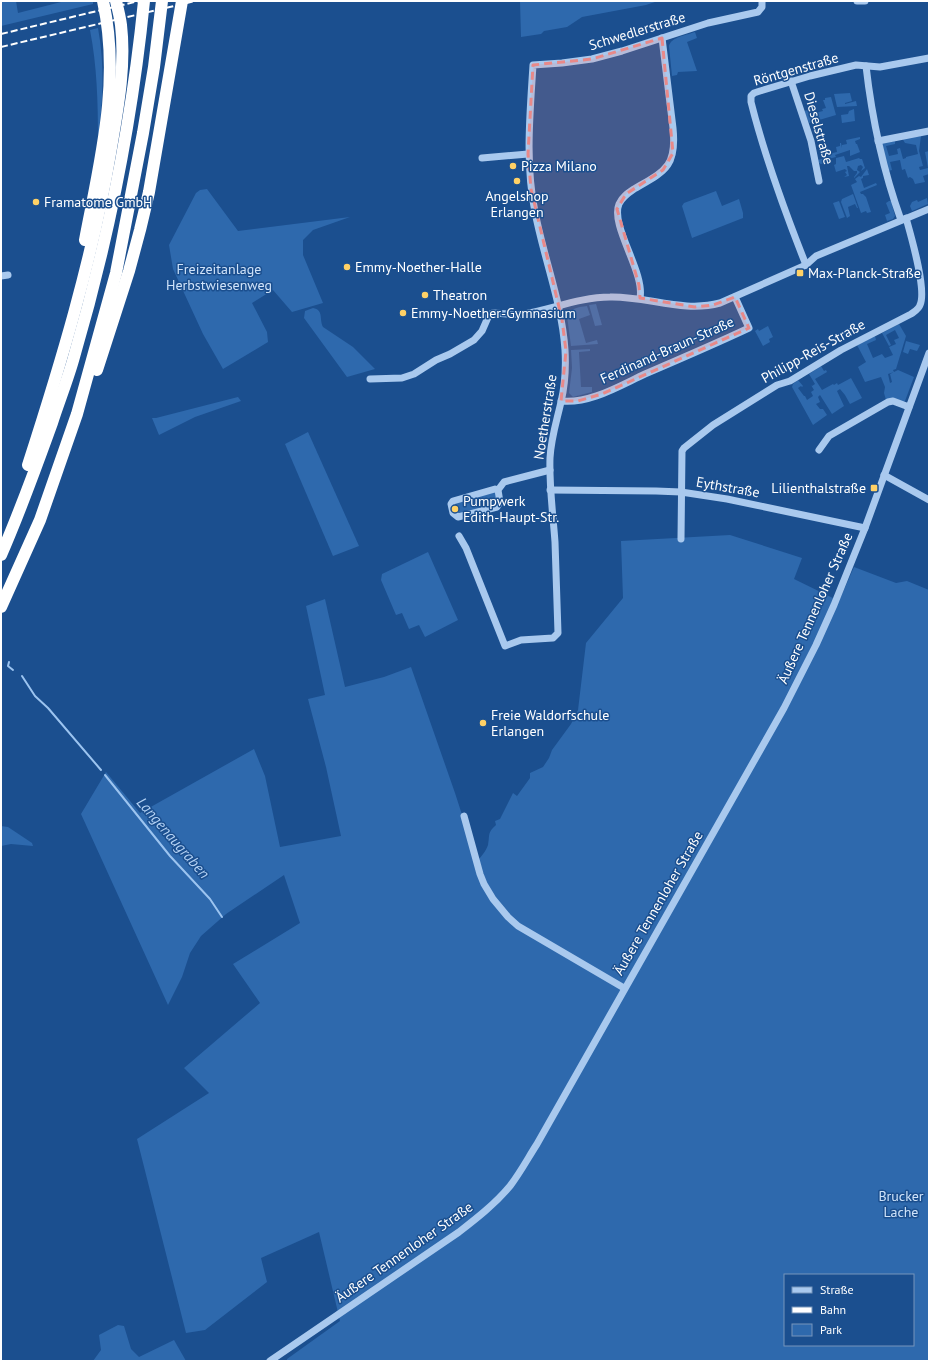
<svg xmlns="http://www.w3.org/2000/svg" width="930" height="1362" viewBox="0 0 930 1362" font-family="'PT Sans',sans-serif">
	<rect width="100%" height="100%" fill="#1b4f8f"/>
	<g fill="#2e69ad" fill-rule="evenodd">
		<path d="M1,1H16L18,13L65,1H93V4L1,26Z"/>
		<path d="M520,1H658L646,5L582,17L567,27L544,31L541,34L521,37Z"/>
		<path d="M98,28C105,65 103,102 98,139C98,102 97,66 90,30Z"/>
		<path d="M695,32L697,38L687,42L697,71L678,72L677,75L672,76L669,46C671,37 687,35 695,32Z"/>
		<path d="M850,93L852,101L845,103V104L856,101L857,106L837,107L834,94Z"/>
		<path d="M831,97L836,115L809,123L804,111L808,110L811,114L823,111L822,109L826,108L823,100H825V98Z"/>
		<path d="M854,109L855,121L842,123L841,115L848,114L849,111Z"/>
		<path d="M921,136L919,151L923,166L919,167L920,170L928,168L925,152L929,151V174L923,176L925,182L915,184L913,179L910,177L908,178L905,169L902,170L900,160L890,162L892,170L888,171L882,143L895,141V144L886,146L889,156L898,154L897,149L900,148L903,159L906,158V157L918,154L916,145L905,143L902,138Z"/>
		<path d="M860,137V139L855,141L856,144H857L860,152L850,156V150L835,155L836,157L828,159L829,161L821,164L819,163L818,160L825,158L824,155L837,152L836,147L840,146V143H841L842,148V145L847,144L846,140Z"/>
		<path d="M844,156L846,162L859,158L860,159H862L865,168L861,171L863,167L861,165L858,166L857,170L860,172L854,178V177L857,173V171H854L849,166H847L849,176L844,177L847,175L845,172L847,171L845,169L836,172L834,165L836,164V158Z"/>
		<path d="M867,169L869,175L863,176V178L861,179L864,188L876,183L877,185L860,192L861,194H863L866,197L871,212L867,213L866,211L861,213L851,185L857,182L855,179L859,176L861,177Z"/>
		<path d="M207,189L238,231L350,217L313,230L303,240V255L323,303L292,312L273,290L252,303L267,332L268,342L223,369L203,334L173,269L169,245L196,193L200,190Z"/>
		<path d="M716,191L722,206L739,199L743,213V218L692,238L682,206L684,203Z"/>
		<path d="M853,194L858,208H857L855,204L848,207L850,216L847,218L841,202L842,199Z"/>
		<path d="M927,198L928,204L912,211L910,206L912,202L917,200L918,202Z"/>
		<path d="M839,201L845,217L839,219L833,203Z"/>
		<path d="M889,201H891L895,216L893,219L887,221L885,215L890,213L886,203Z"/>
		<path d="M596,304L602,325L595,326L589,305Z"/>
		<path d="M587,306L590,315L579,319L586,343L597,340L598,344L571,346L567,316C570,308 579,307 587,306Z"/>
		<path d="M313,308C324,310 319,319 323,327L353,347L375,369L347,377L304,318L305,311Z"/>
		<path d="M899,324L906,336L896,369L893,370L894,372L888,374L890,383L892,382L890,374L898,370L914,377L905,401L903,402L886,400L884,393L885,387L881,377L865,382L858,367L866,362L857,345L875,336L876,340L867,344L873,358L882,354L885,358L893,355L889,347L896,344L894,340L899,338L895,330L886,335L891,345L889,346L882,333Z"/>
		<path d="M768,326L773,337L769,339L770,342L763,346L755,331L758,329L759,331Z"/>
		<path d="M906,341L920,345L917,351L910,349L908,354L903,352Z"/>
		<path d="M590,349V351L579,352L581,387H592V392L573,397L569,393L572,368L571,350Z"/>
		<path d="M821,366L824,371L826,370L827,372L815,379L822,390L833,384L834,385L837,383L838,385L851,378L862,398L850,404L845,395L840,389L837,391L844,406L832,414L820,395L818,397L820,402L816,404L820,409H823L827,415L813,425L792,387L793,384L798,380L803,386L802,387L801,386L798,388L804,396H805L807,400L813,396L811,392L814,390L811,385L812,386L815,384L809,374Z"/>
		<path d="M238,397L241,401L195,417L159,435L152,418H156Z"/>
		<path d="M308,432L359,546L333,556L285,444Z"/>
		<path d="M496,492L498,503L462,515L456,513L454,505L455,503Z"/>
		<path d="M730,535L802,558L794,579L839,601L854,567L896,583L907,581L929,590V1361H287V1359L340,1321L319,1232L261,1258L267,1282L205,1330L186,1333L137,1139L209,1093L184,1068L260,1003L233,964L300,923L284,875L226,914L201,936L190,953L182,977L168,1005L81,814L106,772L140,813L254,749L265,776L280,847L341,836L326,767L308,699L325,695L306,606L325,599L345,687L384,677L411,667L455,793L477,861C481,857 486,851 488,845C490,835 487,833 496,825L495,821L500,819L513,793L517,796L530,778V773L543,767L549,758L552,750L571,724L578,710L586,643L623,598L621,541ZM785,1275H913V1345H785Z"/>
		<path d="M428,552L458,620L425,637L419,625L409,629L402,613L396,615L381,580L382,574Z"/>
		<path d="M1,826L8,827L32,843L33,846L11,844L1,846Z"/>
		<path d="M118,1325L124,1326L131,1349L139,1357L174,1340L186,1361H93L101,1350L99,1335Z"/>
	</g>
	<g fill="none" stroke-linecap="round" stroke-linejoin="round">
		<g stroke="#9cc4f0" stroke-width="2">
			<path d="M9,662L8,666L13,670"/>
			<path d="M22,676L35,696L48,708L101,770"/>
			<path d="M105,775L170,856L210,899L222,917"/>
		</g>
		<g stroke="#a9c9ee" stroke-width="7">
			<path d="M857,1H865"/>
			<path d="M866,66C872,119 883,170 901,220"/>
			<path d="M791,81L811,141L819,181"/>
			<path d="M878,141L929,131"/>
			<path d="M482,158L528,154"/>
			<path d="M806,265C785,212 765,158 751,102V96L754,93L760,91L810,76L856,65L880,67L929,58"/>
			<path d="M1,276L8,275"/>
			<path d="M640,298C645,272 610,226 619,204C622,197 628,193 634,189C665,171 677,167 673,128L662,38"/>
			<path d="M370,379L402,378L414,374L436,360L450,354L474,340L482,331L489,315L493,313C503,313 513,316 524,314C552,309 581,297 610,297C647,296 683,313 720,303L806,265L816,256L929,209"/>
			<path d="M561,401C590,404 619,386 645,374C680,359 715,344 749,328L735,297"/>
			<path d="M819,450L829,436L888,402L893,401L909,407"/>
			<path d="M884,475L929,500"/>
			<path d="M498,490L500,502L497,507L462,516L458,517L453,513L451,504L453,501L495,489L498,490L504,482L550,470"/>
			<path d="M550,490L656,491L681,492L727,499L865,528"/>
			<path d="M459,536L466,548L505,646L521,640L553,638L558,633C557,602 556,572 555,542C553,514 549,486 550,458C551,438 557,420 561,402C565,385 566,367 565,350C562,303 544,259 535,212C525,163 530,114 533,65L562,63L592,59L622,51L708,23L758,12L762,7V1"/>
			<path d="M681,539L682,451L684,448L713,425L777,385L790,381L841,350L911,314C915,311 919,309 920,305C927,290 911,236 906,218"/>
			<path d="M464,816L480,874L484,884L493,899L508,917L518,926L624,988"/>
			<path d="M270,1361L459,1232C477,1218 495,1204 510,1186C520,1173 528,1158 537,1144L784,708L816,645L834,605L865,528L929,353"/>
		</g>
		<g stroke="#fff" stroke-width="12">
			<path d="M85,240C100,161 121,81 103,1"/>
			<path d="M97,370L129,271L140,230L149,192L182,1"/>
			<path d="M28,465C61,363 92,260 110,154C117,112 126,68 121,25C120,17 118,9 116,1"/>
			<path d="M1,555C20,512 36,467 52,423C59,401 68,379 74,357C108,241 132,121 144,1"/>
			<path d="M1,607L40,520L77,414L116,273L143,133L154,67L162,1"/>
		</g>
		<g stroke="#fff" stroke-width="2" stroke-dasharray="7 3" stroke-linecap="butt">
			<path d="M1,34L139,1"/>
			<path d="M1,47L195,1"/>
		</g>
	</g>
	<path fill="#e88989" fill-opacity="0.2" stroke="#e88989" stroke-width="3" stroke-dasharray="8 5" stroke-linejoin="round" d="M662,38L673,153L663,170L626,194L617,209L639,285L640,298L695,307L713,305L735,297L749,328L602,394L578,401H561L566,351L562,320L531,189L528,154L533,65L592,59Z"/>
	<g fill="#ffd166" stroke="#1b4f8f" stroke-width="1.5">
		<circle cx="513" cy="166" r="4"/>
		<circle cx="517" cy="181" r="4"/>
		<circle cx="36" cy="202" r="4"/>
		<circle cx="347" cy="267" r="4"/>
		<rect x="796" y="269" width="8" height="8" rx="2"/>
		<circle cx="425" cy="295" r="4"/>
		<circle cx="403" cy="313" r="4"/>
		<rect x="870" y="484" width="8" height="8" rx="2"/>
		<circle cx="455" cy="509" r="4"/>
		<circle cx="483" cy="723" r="4"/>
	</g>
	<g text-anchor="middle" stroke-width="3" stroke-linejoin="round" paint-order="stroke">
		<g font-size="14" fill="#fff" stroke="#1b4f8f">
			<text transform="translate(637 31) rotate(-17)" y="5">Schwedlerstraße</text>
			<text transform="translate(796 69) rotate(-16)" y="5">Röntgenstraße</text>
			<text transform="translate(819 128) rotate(74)" y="5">Dieselstraße</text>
			<text transform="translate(667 350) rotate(-24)" y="5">Ferdinand-Braun-Straße</text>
			<text transform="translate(813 351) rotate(-29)" y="5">Philipp-Reis-Straße</text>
			<text transform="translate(545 417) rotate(-81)" y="5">Noetherstraße</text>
			<text transform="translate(728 487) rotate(10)" y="5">Eythstraße</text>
			<text transform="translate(815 608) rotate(-66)" y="5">Äußere Tennenloher Straße</text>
			<text transform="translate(658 903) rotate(-60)" y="5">Äußere Tennenloher Straße</text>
			<text transform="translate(404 1252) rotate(-35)" y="5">Äußere Tennenloher Straße</text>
		</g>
		<g font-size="14" fill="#fff" stroke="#1b4f8f" text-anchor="start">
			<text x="521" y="171">Pizza Milano</text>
			<text x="517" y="201" text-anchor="middle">Angelshop<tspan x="517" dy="16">Erlangen</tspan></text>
			<text x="44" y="207">Framatome GmbH</text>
			<text x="355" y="272">Emmy-Noether-Halle</text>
			<text x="808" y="278">Max-Planck-Straße</text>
			<text x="433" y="300">Theatron</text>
			<text x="411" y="318">Emmy-Noether-Gymnasium</text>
			<text x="866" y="493" text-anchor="end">Lilienthalstraße</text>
			<text x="463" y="506">Pumpwerk<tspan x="463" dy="16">Edith-Haupt-Str.</tspan></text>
			<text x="491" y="720">Freie Waldorfschule<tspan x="491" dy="16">Erlangen</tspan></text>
		</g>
		<g font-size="14" fill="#cfe3fa" stroke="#1b4f8f">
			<text x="219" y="274">Freizeitanlage<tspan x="219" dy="16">Herbstwiesenweg</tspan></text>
			<text x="901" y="1201">Brucker<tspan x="901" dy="16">Lache</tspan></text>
		</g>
		<g font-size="15" font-style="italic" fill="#b5d3f5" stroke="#1b4f8f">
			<text transform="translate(173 838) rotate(49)" y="5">Langenaugraben</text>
		</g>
	</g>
	<rect width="930" height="1362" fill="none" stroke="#ffffff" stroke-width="4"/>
	<rect x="784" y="1274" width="130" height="72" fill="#1b4f8f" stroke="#7695bc"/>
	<rect x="792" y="1287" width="20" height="6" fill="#a9c9ee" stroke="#7695bc"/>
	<text x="820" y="1294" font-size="12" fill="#ffffff">Straße</text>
	<rect x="792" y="1307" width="20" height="6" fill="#ffffff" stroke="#7695bc"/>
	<text x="820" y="1314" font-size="12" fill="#ffffff">Bahn</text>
	<rect x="792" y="1324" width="20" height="12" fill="#2e69ad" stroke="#7695bc"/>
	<text x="820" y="1334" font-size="12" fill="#ffffff">Park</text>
</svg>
